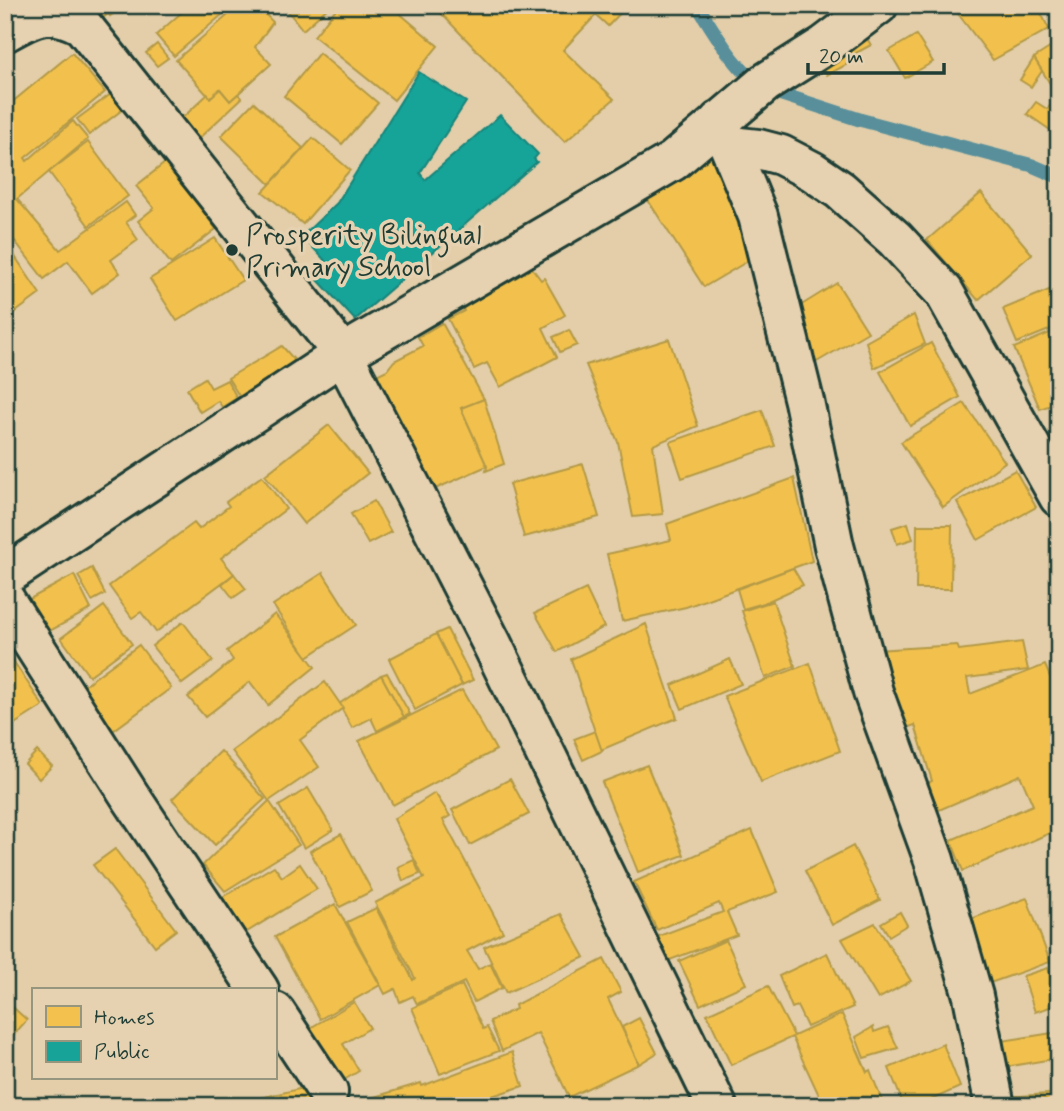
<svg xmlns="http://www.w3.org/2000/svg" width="1064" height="1111" viewBox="0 0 1064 1111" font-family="Mynerve,sans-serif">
	<rect width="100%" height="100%" fill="#e3cea9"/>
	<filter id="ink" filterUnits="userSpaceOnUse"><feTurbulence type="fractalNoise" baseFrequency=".0143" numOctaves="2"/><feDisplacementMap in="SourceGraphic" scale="14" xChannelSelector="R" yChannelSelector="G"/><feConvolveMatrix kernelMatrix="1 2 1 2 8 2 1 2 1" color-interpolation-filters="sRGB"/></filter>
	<g filter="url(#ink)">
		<g fill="#f2c14e" stroke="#b39946" stroke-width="2">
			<path d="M83,5H102L108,14L99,21Z"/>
			<path d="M102,5H125L110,16Z"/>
			<path d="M190,5H256L273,22L255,47L271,64L230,101L220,89L210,98L176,60L227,16L224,13L174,56L156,35Z"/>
			<path d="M283,5H331L303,30Z"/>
			<path d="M339,5H390L438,46L394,100L314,36Z"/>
			<path d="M433,5H628L608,26L596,15L563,50L614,99L565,142Z"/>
			<path d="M965,5H1037L1049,29L993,60L956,11Z"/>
			<path d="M860,27L871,45L856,53L859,58L827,75L814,51Z"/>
			<path d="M916,35L933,62L905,78L889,51Z"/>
			<path d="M1059,42V98L1034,58Z"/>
			<path d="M157,44L168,58L157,66L146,53Z"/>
			<path d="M72,53L105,92L25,158L27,161L73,121L88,139L17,199L60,250L126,202L135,215L126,222L138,240L111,260L120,273L92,293L68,261L44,279L5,228V108Z"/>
			<path d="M319,53L378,103L342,144L284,96Z"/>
			<path d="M1034,58L1042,71L1031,87L1020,80Z"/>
			<path d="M220,89L230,101L238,94L242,98L196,141L178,122L208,94L210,98Z"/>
			<path d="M115,91L126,107L89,135L77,119Z"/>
			<path d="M254,102L303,148L270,184L221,136Z"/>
			<path d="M1036,102L1047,109L1054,102L1059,106V136L1027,114Z"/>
			<path d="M313,138L350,170L303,224L263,192Z"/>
			<path d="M88,142L128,196L89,226L49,172Z"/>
			<path d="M709,149L758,255L704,287L644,194Z"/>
			<path d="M170,159L211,210L205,214L216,229L171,264L138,221L154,208L136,186Z"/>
			<path d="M981,193L1032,254L978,300L927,240Z"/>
			<path d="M215,238L243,280L177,321L150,279Z"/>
			<path d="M8,246L40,294L5,320V248Z"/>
			<path d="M520,252L541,280L544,278L565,315L543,328L557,357L500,387L487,363L474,369L448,319L464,311L460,302Z"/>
			<path d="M837,283L868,332L815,363L787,314Z"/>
			<path d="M1059,286V326L1017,343L1003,309Z"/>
			<path d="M914,315L925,344L874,368L866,342Z"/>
			<path d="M442,323L484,399L461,408L487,466L433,490L366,380L387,370L394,361L423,346L418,337Z"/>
			<path d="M1059,329V402L1040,409L1014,348Z"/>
			<path d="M569,330L577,345L560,352L553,337Z"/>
			<path d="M669,339L698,426L653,445L663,514L633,517L618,442L586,365Z"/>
			<path d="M931,343L960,397L910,426L880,372Z"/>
			<path d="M282,346L298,364L241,399L228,378Z"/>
			<path d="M205,378L211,388L227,380L237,398L222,407L218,401L200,412L187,389Z"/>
			<path d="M484,399L504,464L486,471L487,466L461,408Z"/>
			<path d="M964,403L1005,462L943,507L901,442Z"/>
			<path d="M762,410L775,446L682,478L670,442Z"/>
			<path d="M329,425L368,473L304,524L265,475Z"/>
			<path d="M583,464L599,517L524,537L509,484Z"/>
			<path d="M1015,470L1036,507L978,540L957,502Z"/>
			<path d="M262,476L286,509L221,558L234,574L156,632L141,612L132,618L109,586L194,523L199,529L229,506L226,502Z"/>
			<path d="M794,478L812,561L686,607L622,621L607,554L671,540L667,524Z"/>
			<path d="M374,501L391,532L368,544L351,514Z"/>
			<path d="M908,523L913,539L897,544L892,528Z"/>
			<path d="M917,525H952L951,589H916Z"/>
			<path d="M92,568L105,594L92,601L78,576Z"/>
			<path d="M793,568L803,585L764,603L743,609L737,589Z"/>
			<path d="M323,573L356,625L307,657L273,605Z"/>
			<path d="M234,574L246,589L233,598L222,584Z"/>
			<path d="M74,575L91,609L44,634L26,601Z"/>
			<path d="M586,589L604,627L557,652L535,613Z"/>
			<path d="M773,601L795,666L765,678L742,611Z"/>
			<path d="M104,606L132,644L89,676L61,638Z"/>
			<path d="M275,614L315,667L268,705L250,682L205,717L188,697L233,660L227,651Z"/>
			<path d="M183,622L213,661L182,684L152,646Z"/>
			<path d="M646,624L677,718L601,750L571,659Z"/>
			<path d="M447,629L473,680L462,685L436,634Z"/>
			<path d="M436,634L462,685L415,710L389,659Z"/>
			<path d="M1022,642L1028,670L967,678L970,694L1045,665L1059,698V829L963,871L951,840L1033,805L1020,775L939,810L927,783L932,781L915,725L903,729L876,650L957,645L959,650Z"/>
			<path d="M139,645L171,688L110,733L78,690Z"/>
			<path d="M12,659L43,706L5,730V663Z"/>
			<path d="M730,659L741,684L682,709L672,685Z"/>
			<path d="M810,663L840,751L761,782L724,696Z"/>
			<path d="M387,673L410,714L404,717L381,675Z"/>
			<path d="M381,675L404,717L377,731L371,718L352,728L339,704Z"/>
			<path d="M325,682L343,708L300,740L319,767L269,801L232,751Z"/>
			<path d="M462,690L496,750L393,805L359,741Z"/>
			<path d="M595,731L602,751L583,760L574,739Z"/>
			<path d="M37,751L52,766L39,779L25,764Z"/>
			<path d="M221,751L265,799L215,845L172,799Z"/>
			<path d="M647,765L684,855L638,872L602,782Z"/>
			<path d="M510,779L529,814L470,845L452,810Z"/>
			<path d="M308,788L333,830L304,848L279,806Z"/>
			<path d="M435,793L450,816L443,820L503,932L467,951L478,969L490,963L502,988L474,1002L464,982L417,1004L413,996L400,1002L395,989L385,994L347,922L376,908L413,980L415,978L375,903L424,878L394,819Z"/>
			<path d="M269,801L299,845L225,891L203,865Z"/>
			<path d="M752,830L778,892L727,912L737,935L667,961L656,937L723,912L719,903L657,930L634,882Z"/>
			<path d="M341,834L372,891L340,907L310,851Z"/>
			<path d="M853,846L880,900L832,925L805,871Z"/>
			<path d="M115,849L176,930L155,946L93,865Z"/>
			<path d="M414,860L420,874L403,881L398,867Z"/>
			<path d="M300,864L317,889L242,935L219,899L274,866L282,877Z"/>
			<path d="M1027,898L1050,962L990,983L968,920Z"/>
			<path d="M335,904L380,985L320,1019L275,937Z"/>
			<path d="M900,912L907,925L889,936L881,923Z"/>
			<path d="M561,914L585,957L506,993L484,947Z"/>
			<path d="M875,923L911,981L878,999L842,939Z"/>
			<path d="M726,940L746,984L700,1005L679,961Z"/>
			<path d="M827,953L853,1007L807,1027L797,1006L792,1008L779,976Z"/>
			<path d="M604,959L621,992L608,999L639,1064L569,1097L538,1033L502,1051L490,1021L516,1009L515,1005Z"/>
			<path d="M1048,968L1059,1004L1035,1012L1023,976Z"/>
			<path d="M462,985L483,1029L487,1027L499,1051L440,1074L412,1008Z"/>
			<path d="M768,986L794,1036L842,1014L867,1072L870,1070L884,1106H824L792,1037L731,1065L707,1014Z"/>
			<path d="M5,1000L27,1020L5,1044Z"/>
			<path d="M354,1002L370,1028L343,1044L359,1071L334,1086L300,1034Z"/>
			<path d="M639,1018L657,1053L639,1064L622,1027Z"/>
			<path d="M873,1027L874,1032L888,1027L898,1048L864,1058L856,1037Z"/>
			<path d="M1059,1032V1058L999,1068L995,1042Z"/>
			<path d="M943,1044L960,1087L918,1106H904L889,1068Z"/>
			<path d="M512,1052L523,1086L461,1106L448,1105L447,1102L434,1106H363L361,1101L421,1083L422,1086Z"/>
			<path d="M299,1089H302L312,1106H225Z"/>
			<path d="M1059,1093V1106H1008L1007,1097Z"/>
			<path d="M578,1098L580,1106H549Z"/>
		</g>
		<path fill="#17a398" stroke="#19847a" stroke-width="2" d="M419,72L466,102L420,173L425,180L500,115L538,154L534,159L537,162L355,320L318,280L332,268L302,236L337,203Z"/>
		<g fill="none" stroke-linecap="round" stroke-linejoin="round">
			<path stroke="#598f9b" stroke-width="14" d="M697,5C716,34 735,70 765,89L861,120L1031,165L1059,177"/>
			<g stroke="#1f3d34" stroke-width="44">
				<g id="minor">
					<path d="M5,32C36,14 49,8 82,25L343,354L492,644L717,1106"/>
					<path d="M719,121L758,216L804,401L834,546L873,692L934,860L973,996L995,1106"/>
					<path d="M730,146L758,149L781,155L812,171L840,190L895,239L944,292L1059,497"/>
					<path d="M5,600L130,796L259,990"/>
					<path d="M275,1012L328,1092"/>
				</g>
			</g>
			<g stroke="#1f3d34" stroke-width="44">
				<path id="tertiary" d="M5,576L343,354L673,161L765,83L825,45L878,5"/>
			</g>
			<use href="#minor" stroke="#e6d1b0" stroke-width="38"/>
			<use href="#tertiary" stroke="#e6d1b0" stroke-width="38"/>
		</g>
	</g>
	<circle fill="#1f3d34" stroke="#e6d1b0" stroke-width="2.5" cx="232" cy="250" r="7"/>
	<g text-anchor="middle" stroke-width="7" stroke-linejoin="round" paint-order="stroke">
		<g font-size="28" fill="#1f3d34" stroke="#e6d1b0" text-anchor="start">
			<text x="246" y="244">Prosperity Bilingual<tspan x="246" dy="32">Primary School</tspan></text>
		</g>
	</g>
	<rect width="1064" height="1111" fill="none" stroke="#e6d1b0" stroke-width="28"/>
	<rect x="14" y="14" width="1036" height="1083" fill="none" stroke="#1f3d34" stroke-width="2.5" filter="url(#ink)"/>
	<rect x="32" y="988" width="245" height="91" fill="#e6d1b0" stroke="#96967e" stroke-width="2"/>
	<rect x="46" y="1006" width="35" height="21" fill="#f2c14e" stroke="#96967e" stroke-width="2"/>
	<text x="94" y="1024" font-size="21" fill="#1f3d34">Homes</text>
	<rect x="46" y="1041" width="35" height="21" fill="#17a398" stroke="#96967e" stroke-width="2"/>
	<text x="94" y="1058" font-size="21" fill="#1f3d34">Public</text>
	<path d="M808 63v10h136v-10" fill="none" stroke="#1f3d34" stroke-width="3.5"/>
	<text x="819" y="63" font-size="21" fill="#1f3d34" stroke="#e6d1b0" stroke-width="5" paint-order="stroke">20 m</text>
</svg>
